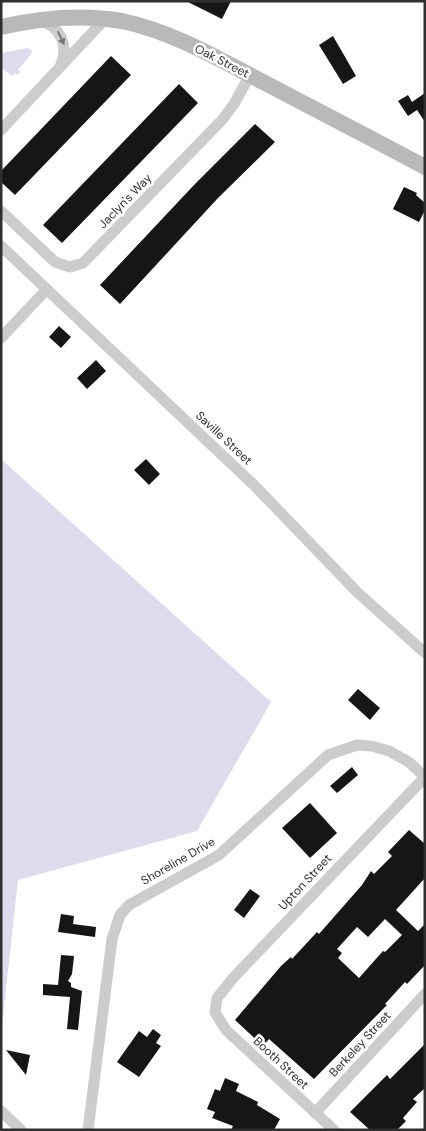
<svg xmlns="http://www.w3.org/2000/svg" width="426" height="1131" viewBox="0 0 426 1131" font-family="'DM Sans',sans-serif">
	<rect width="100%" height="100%" fill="#fff"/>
	<g fill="#dddcec">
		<path d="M27,48L31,50L32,53L18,70L20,72L18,75L15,73L13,76L1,68V53Z"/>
		<path d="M1,459L271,702L197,831L18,880L1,1034Z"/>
	</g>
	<g fill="#161616" fill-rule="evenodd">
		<path d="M186,1H231L222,19Z"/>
		<path d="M333,36L356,76L343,84L319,45Z"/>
		<path d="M111,56L131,75L15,195L1,182V171Z"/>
		<path d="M179,84L198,103L62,243L43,225Z"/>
		<path d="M425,93V122L417,110L408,116L398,101L408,95L412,102Z"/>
		<path d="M255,124L275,142L218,198L120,304L100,285L194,185Z"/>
		<path d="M404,187L417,193L416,195L425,203V210L419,222L393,209Z"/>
		<path d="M59,326L71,337L61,348L49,337Z"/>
		<path d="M96,360L106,371L87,389L77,378Z"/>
		<path d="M146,459L160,474L149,485L134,470Z"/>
		<path d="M358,689L380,708L370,720L348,700Z"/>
		<path d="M352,767L358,775L337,793L330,786Z"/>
		<path d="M310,803L337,833L310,858L282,828Z"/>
		<path d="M409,830L425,844V878L396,910L418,931L425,924V965L407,984L405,982L385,1004L387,1005L314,1079L269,1039L263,1046L235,1020L281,966L291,957L292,959L317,932L319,934L362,885L371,871L374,874L392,856L388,852ZM385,919L402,935L385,952L383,951L359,978L338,958L342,953L337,949L357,927L368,937Z"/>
		<path d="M250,889L260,896L244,918L234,910Z"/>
		<path d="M61,914L74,916L73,924L96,927L95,937L58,932Z"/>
		<path d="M61,955L74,956L72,974L68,981L71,983V987L82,991L78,1030L67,1029L70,997L43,995V984L58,985Z"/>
		<path d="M153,1029L161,1035L156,1043L161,1046L139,1077L117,1062L139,1031L147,1037Z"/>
		<path d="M425,1044V1088L413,1099L417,1102L403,1118L406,1121L397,1130H370L350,1112L387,1075L390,1079Z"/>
		<path d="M6,1050L30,1055L26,1075Z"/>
		<path d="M225,1078L239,1084L236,1091L258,1102L257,1105L280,1119L274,1130H231L233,1126L212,1118L215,1112L207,1109L215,1089L220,1091Z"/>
	</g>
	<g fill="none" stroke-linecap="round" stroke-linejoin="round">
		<g stroke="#ccc" stroke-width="11">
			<path d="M40,21C60,26 69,45 61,64"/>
			<path d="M1,130L105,19"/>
			<path d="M1,211L55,262L70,267L83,263L222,120L234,104L250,75"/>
			<path d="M1,246L255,486L357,592L425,653"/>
			<path d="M1,338L47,289"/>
			<path d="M1,1111L21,1130"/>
			<path d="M315,1113L425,994"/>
			<path d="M88,1130L112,939L120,915L129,905L219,855L328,755L357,745L371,746L389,751L409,762L425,777"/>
			<path d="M334,1130L226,1030L215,1012L217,998L234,977L425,777"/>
		</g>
		<path stroke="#b9b9b9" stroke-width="16" d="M1,27C40,18 82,14 122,21C174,32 220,60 267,84C320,112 373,139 425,167"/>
	</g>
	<defs><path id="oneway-solid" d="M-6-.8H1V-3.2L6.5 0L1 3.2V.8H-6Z" transform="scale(1.25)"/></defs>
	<use fill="#767676" href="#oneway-solid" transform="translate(61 38) rotate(65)"/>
	<g text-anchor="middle" stroke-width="5" stroke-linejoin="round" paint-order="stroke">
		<g font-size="12" fill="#2f2f2f" stroke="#fff">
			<text transform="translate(222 61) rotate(27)" y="4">Oak Street</text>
			<text transform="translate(125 201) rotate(-46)" y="4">Jaclyn's Way</text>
			<text transform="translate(224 438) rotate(43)" y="4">Saville Street</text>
			<text transform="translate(178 861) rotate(-30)" y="4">Shoreline Drive</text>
			<text transform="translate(305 882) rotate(-47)" y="4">Upton Street</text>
			<text transform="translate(360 1044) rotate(-47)" y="4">Berkeley Street</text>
			<text transform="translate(281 1063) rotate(43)" y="4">Booth Street</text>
		</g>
	</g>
	<rect width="426" height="1131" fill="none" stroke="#2f2f2f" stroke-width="5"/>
</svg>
